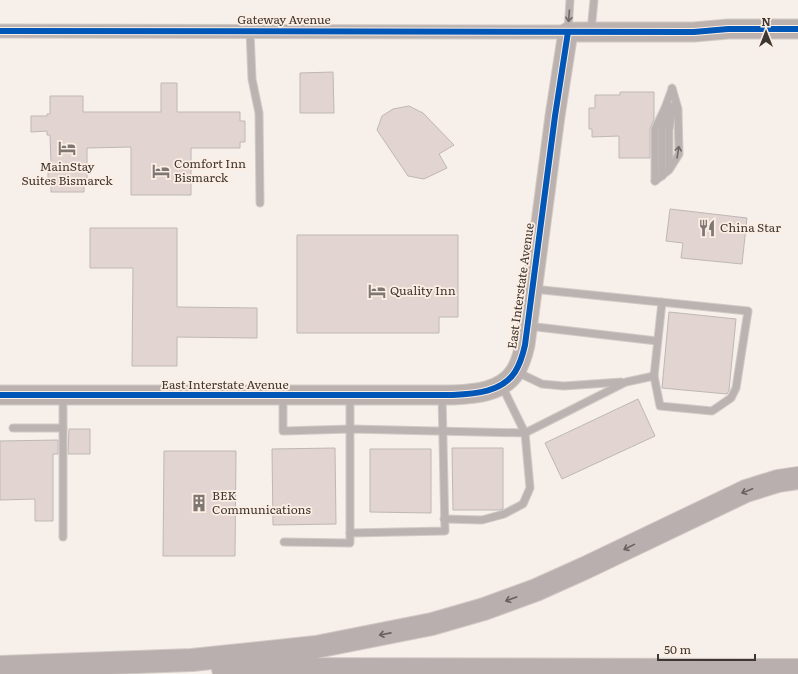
<svg xmlns="http://www.w3.org/2000/svg" width="798" height="674" viewBox="0 0 798 674" font-family="Literata,serif">
	<rect width="100%" height="100%" fill="#f7efe9"/>
	<g fill="#e2d5d1" stroke="#beb7b5">
		<path d="M333,72L334,113H300V73Z"/>
		<path d="M161,83H177V112H240V121H245V142H240V148H191V195H131V147L87,148V182H84V192H51V182H48V162H51L50,135H47V131L31,132V116H47V114H50V96H83V112H161Z"/>
		<path d="M620,92H654V119L650,129V158H619V136L592,137V129H589V108H595V95H620Z"/>
		<path d="M409,106L423,113L454,145L439,154L447,168L424,179L408,176L377,130L382,116L393,109Z"/>
		<path d="M670,209L747,218L742,264L681,258L683,243L666,241Z"/>
		<path d="M90,228H177V307L257,308V338L177,337V366H132L133,268H90Z"/>
		<path d="M297,235H458V317H439V333H297Z"/>
		<path d="M669,312L736,319L729,390L727,394L662,388Z"/>
		<path d="M638,399L655,436L562,479L545,443Z"/>
		<path d="M69,429H90V454H68Z"/>
		<path d="M58,440V454H53V521H35V499L0,500V441Z"/>
		<path d="M335,448L336,524L273,525L272,449Z"/>
		<path d="M452,448H503V509L500,510H453Z"/>
		<path d="M370,449H431V513L370,512Z"/>
		<path d="M164,451H236L235,556H163Z"/>
	</g>
	<g fill="none" stroke-linecap="round" stroke-linejoin="round">
		<g stroke="#d1cac5" stroke-width="9">
			<g id="lane">
				<path d="M250,31L252,79L259,113L260,203"/>
				<path d="M591,31L594,0"/>
				<path d="M568,32L570,0"/>
				<path d="M669,169V130L673,106"/>
				<path d="M662,176V129L669,106"/>
				<path d="M655,181L669,170L679,154L678,109L672,88"/>
				<path d="M655,181V129L665,108L672,89"/>
				<path d="M533,289L748,311L736,388L731,398L712,411L660,406L654,376L662,302"/>
				<path d="M528,326L657,341"/>
				<path d="M517,372L542,384L564,386L621,382"/>
				<path d="M502,386L525,433L626,382L654,376"/>
				<path d="M63,395V537"/>
				<path d="M283,396V431L351,429L525,433L530,488L523,504L504,514L482,520L444,519"/>
				<path d="M350,396V533L445,531L442,395"/>
				<path d="M13,428H63"/>
				<path d="M284,542L350,543V533"/>
			</g>
		</g>
		<g stroke="#d1cac5" stroke-width="15">
			<path id="street" d="M0,31L568,32"/>
		</g>
		<g stroke="#d1cac5" stroke-width="21">
			<path id="secondary" d="M0,395H453C475,394 502,392 515,372C520,364 523,354 525,345L555,116L568,32H694L728,29H798"/>
		</g>
		<g stroke="#d1cac5" stroke-width="24">
			<g id="highway">
				<path d="M0,667L192,660L316,647L432,624L484,609L536,590L585,568L746,491L778,481L798,478"/>
				<path d="M223,669L798,670"/>
			</g>
		</g>
		<use href="#lane" stroke="#bbb3b2" stroke-width="7"/>
		<use href="#street" stroke="#bbb3b2" stroke-width="13"/>
		<use href="#secondary" stroke="#bbb2b0" stroke-width="19"/>
		<use href="#highway" stroke="#b9afae" stroke-width="22"/>
		<g stroke="#fdeee3" stroke-width="8">
			<g id="cycleway">
				<path d="M0,31L694,32L728,29H798"/>
				<path d="M0,395H453C475,394 502,392 515,372C520,364 523,354 525,345L555,116L568,32"/>
			</g>
		</g>
		<use href="#cycleway" stroke="#0057b8" stroke-width="6"/>
	</g>
	<defs><path id="oneway-shaft" d="M-6 0H5M1.5-3L5.5 0L1.5 3" fill="none" stroke-width="1.6" stroke-linecap="round" stroke-linejoin="round"/></defs>
	<g stroke="#6f6966">
		<use href="#oneway-shaft" transform="translate(569 16) rotate(94)"/>
		<use href="#oneway-shaft" transform="translate(678 152) rotate(-81)"/>
	</g>
	<g stroke="#68615e">
		<use href="#oneway-shaft" transform="translate(747 491) rotate(158)"/>
		<use href="#oneway-shaft" transform="translate(629 547) rotate(154)"/>
		<use href="#oneway-shaft" transform="translate(511 599) rotate(160)"/>
		<use href="#oneway-shaft" transform="translate(385 634) rotate(169)"/>
	</g>
	<defs>
		<g id="hotel-bare" transform="scale(1.38)"><path d="M-6-4.5h1.5V1H6V5H4.5V3h-9V5H-6ZM-4 0a1.8 1.8 0 1 1 3.6 0ZM.5 0V-2.5h3Q6-2.5 6 0Z" fill="#7e7773" stroke="#fdeee3" stroke-width="2.5" paint-order="stroke"/></g>
		<g id="restaurant-bare" transform="scale(1.38)"><path d="M-5-6h1v4h1v-4h1v4h1v-4h1v5L-1.5 .5V6h-2V.5L-5-1ZM5-6V6H3V1.5H1.5Q1.5-4 5-6Z" fill="#7e7773" stroke="#fdeee3" stroke-width="2.5" paint-order="stroke"/></g>
		<g id="building-bare" transform="scale(1.38)"><path d="M-4-6H4V6H1V3H-1V6H-4ZM-2.5-4.3h1.7v1.8h-1.7ZM.8-4.3h1.7v1.8H.8ZM-2.5-1h1.7V.8h-1.7ZM.8-1h1.7V.8H.8Z" fill="#7e7773" stroke="#fdeee3" stroke-width="2.5" paint-order="stroke"/></g>
	</defs>
	<g fill-rule="evenodd">
		<use href="#hotel-bare" x="67" y="148"/>
		<use href="#hotel-bare" x="161" y="171"/>
		<use href="#restaurant-bare" x="707" y="228"/>
		<use href="#hotel-bare" x="377" y="291"/>
		<use href="#building-bare" x="199" y="503"/>
	</g>
	<g text-anchor="middle" stroke-width="3.5" stroke-linejoin="round" paint-order="stroke">
		<g font-size="12" fill="#3d3733" stroke="#fdeee3">
			<text x="284" y="24">Gateway Avenue</text>
			<text transform="translate(521 286) rotate(-82)" y="4">East Interstate Avenue</text>
			<text x="225" y="389">East Interstate Avenue</text>
		</g>
		<g font-size="12" fill="#3d3733" stroke="#fdeee3" text-anchor="start">
			<text x="174" y="168">Comfort Inn<tspan x="174" dy="14">Bismarck</tspan></text>
			<text x="67" y="171" text-anchor="middle">MainStay<tspan x="67" dy="14">Suites Bismarck</tspan></text>
			<text x="720" y="232">China Star</text>
			<text x="390" y="295">Quality Inn</text>
			<text x="212" y="500">BEK<tspan x="212" dy="14">Communications</tspan></text>
		</g>
	</g>
	<g transform="translate(766 32)" stroke="#fdeee3" stroke-width="3" paint-order="stroke">
	<path d="M0-3L7 15L0 10L-7 15Z" fill="#3d3733"/>
	<text y="-6" font-size="11" font-weight="bold" text-anchor="middle" fill="#3d3733">N</text>
	</g>
	<path d="M658 654v6h97v-6" fill="none" stroke="#3d3733" stroke-width="2"/>
	<text x="664" y="654" font-size="12" fill="#3d3733" stroke="#fdeee3" stroke-width="3" paint-order="stroke">50 m</text>
</svg>
